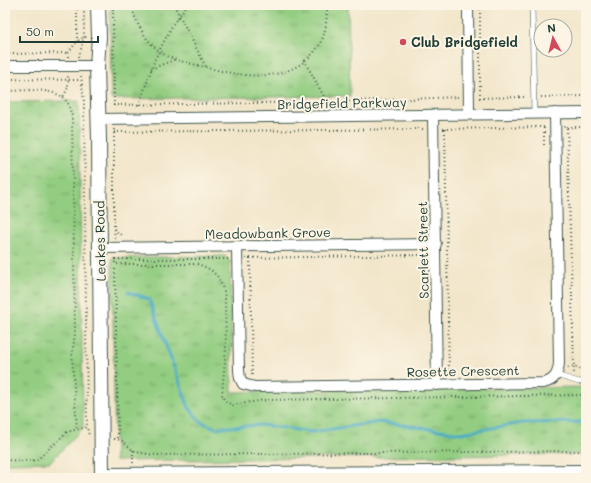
<svg xmlns="http://www.w3.org/2000/svg" width="591" height="483" viewBox="0 0 591 483" font-family="Mali,sans-serif">
	<defs>
		<pattern id="grass-tufts" width="24" height="20" patternUnits="userSpaceOnUse"><rect width="24" height="20" fill="#93cd81"/><path d="M3 7l-1-3M5 7V3M7 7l1-3M15 17l-1-3M17 17v-4M19 17l1-3" fill="none" stroke="#77a86a"/></pattern>
	</defs>
	<rect width="100%" height="100%" fill="#fcf5e5"/>
	<filter id="ink" filterUnits="userSpaceOnUse"><feTurbulence type="fractalNoise" baseFrequency=".025" numOctaves="2"/><feDisplacementMap in="SourceGraphic" scale="8" xChannelSelector="R" yChannelSelector="G"/><feConvolveMatrix kernelMatrix="1 2 1 2 8 2 1 2 1" color-interpolation-filters="sRGB"/></filter>
	<filter id="wash" filterUnits="userSpaceOnUse"><feTurbulence type="fractalNoise" baseFrequency=".012" numOctaves="4" result="noise"/><feDisplacementMap in="SourceGraphic" scale="16" xChannelSelector="R" yChannelSelector="G"/><feGaussianBlur stdDeviation="0.9" result="paint"/><feColorMatrix in="noise" values="0 0 0 0 0 0 0 0 0 0 0 0 0 0 0 0 0 1.4 0 .05"/><feComposite in="paint" operator="in"/></filter>
	<g filter="url(#wash)">
		<rect width="100%" height="100%" fill="#f2e6ca"/>
		<g fill="url(#grass-tufts)" stroke="#59855a">
			<path d="M110,5H348L350,96L111,99Z"/>
			<path d="M79,101L83,428L50,462L5,463V102Z"/>
			<path d="M225,256L230,261L232,392L586,387V454L115,461L112,258Z"/>
		</g>
		<g fill="none" stroke-linecap="round" stroke-linejoin="round">
			<path stroke="#46aac5" stroke-width="3" d="M128,292L149,299L189,408L201,422L216,428L262,425L311,432L380,422L461,433L522,423L586,422"/>
		</g>
	</g>
	<g filter="url(#ink)">
		<g fill="none" stroke-linecap="round" stroke-linejoin="round">
			<g stroke="#3f564a" stroke-width="6">
				<g id="lane">
					<path d="M532,5L534,114"/>
					<path d="M556,375L579,382L586,381"/>
				</g>
			</g>
			<g stroke="#3f564a" stroke-width="12">
				<g id="street">
					<path d="M468,5L469,114"/>
					<path d="M5,66H97"/>
					<path d="M433,115L437,385"/>
					<path d="M99,119L586,113"/>
					<path d="M237,246L239,371L240,378L243,384L255,387L544,383C555,380 558,374 559,363L555,113"/>
					<path d="M100,248L436,244"/>
				</g>
			</g>
			<g stroke="#3f564a" stroke-width="16">
				<g id="secondary">
					<path d="M98,5L99,37L97,66L99,139L102,478"/>
					<path d="M102,475L586,472"/>
				</g>
			</g>
			<g stroke="#3f564a" stroke-width="2" stroke-dasharray="1 3" stroke-linecap="butt">
				<path d="M77,5V42"/>
				<path d="M113,5L114,109"/>
				<path d="M132,5C134,21 146,41 159,51C172,61 190,63 205,67C245,78 294,85 320,44C326,34 327,16 327,5"/>
				<path d="M174,5L206,67"/>
				<path d="M480,5V98"/>
				<path d="M5,54L68,53"/>
				<path d="M68,57V53C74,46 78,37 88,37"/>
				<path d="M79,57L84,37V5"/>
				<path d="M304,60L327,102"/>
				<path d="M151,69L176,59"/>
				<path d="M81,76L84,101L87,427"/>
				<path d="M5,79L81,80"/>
				<path d="M5,91C24,91 46,87 63,97L68,88V76"/>
				<path d="M63,97L68,103L72,116L75,333L72,356L77,430"/>
				<path d="M541,97L586,96"/>
				<path d="M479,98L526,97"/>
				<path d="M113,105L327,102L460,97"/>
				<path d="M139,105L155,59L173,24L187,5"/>
				<path d="M564,127H567L574,366L580,369L586,368"/>
				<path d="M567,127H586"/>
				<path d="M114,129V229L123,237"/>
				<path d="M443,129L544,127"/>
				<path d="M445,129L449,374"/>
				<path d="M114,132L425,129"/>
				<path d="M544,145V127H546"/>
				<path d="M114,229L115,238"/>
				<path d="M115,258V264H198L211,270L218,277L224,291L225,299L226,347L222,396L226,402L233,405L265,400L586,395"/>
				<path d="M246,258L424,255V254"/>
				<path d="M250,258L252,377"/>
				<path d="M115,259H228"/>
				<path d="M115,269L118,439"/>
				<path d="M568,368L574,366V373"/>
				<path d="M114,439C124,439 126,446 133,450C140,454 149,454 156,455L586,451"/>
				<path d="M133,450V463"/>
				<path d="M5,460L21,461L37,460L67,432L87,427L89,436"/>
			</g>
			<use href="#lane" stroke="#fff" stroke-width="5"/>
			<use href="#street" stroke="#fff" stroke-width="10"/>
			<use href="#secondary" stroke="#fff" stroke-width="14"/>
		</g>
	</g>
	<circle fill="#d1495b" stroke="#fcf5e5" stroke-width="1.5" cx="403" cy="42" r="4"/>
	<g text-anchor="middle" stroke-width="4" stroke-linejoin="round" paint-order="stroke">
		<g font-size="13" font-weight="bold" fill="#1f3d34" stroke="#fcf5e5" text-anchor="start">
			<text x="411" y="47">Club Bridgefield</text>
		</g>
		<g font-size="13" fill="#1f3d34" stroke="#fcf5e5">
			<text transform="translate(342 103) rotate(-1)" y="5">Bridgefield Parkway</text>
			<text transform="translate(268 233) rotate(-1)" y="5">Meadowbank Grove</text>
			<text transform="translate(100 241) rotate(-91)" y="5">Leakes Road</text>
			<text transform="translate(423 250) rotate(-91)" y="5">Scarlett Street</text>
			<text transform="translate(463 371) rotate(-1)" y="5">Rosette Crescent</text>
		</g>
	</g>
	<rect width="591" height="483" fill="none" stroke="#fcf5e5" stroke-width="20"/>
	<g transform="translate(553 38) rotate(352)"><circle r="19" fill="#fcf5e5" stroke="#a4ab9e"/>
	<path d="M0-3L7 15L0 10L-7 15Z" fill="#d1495b"/>
	<text y="-6" font-size="11" font-weight="bold" text-anchor="middle" fill="#1f3d34">N</text>
	</g>
	<path d="M20 36v6h78v-6" fill="none" stroke="#1f3d34" stroke-width="2"/>
	<text x="26" y="36" font-size="12" fill="#1f3d34" stroke="#fcf5e5" stroke-width="3" paint-order="stroke">50 m</text>
</svg>
